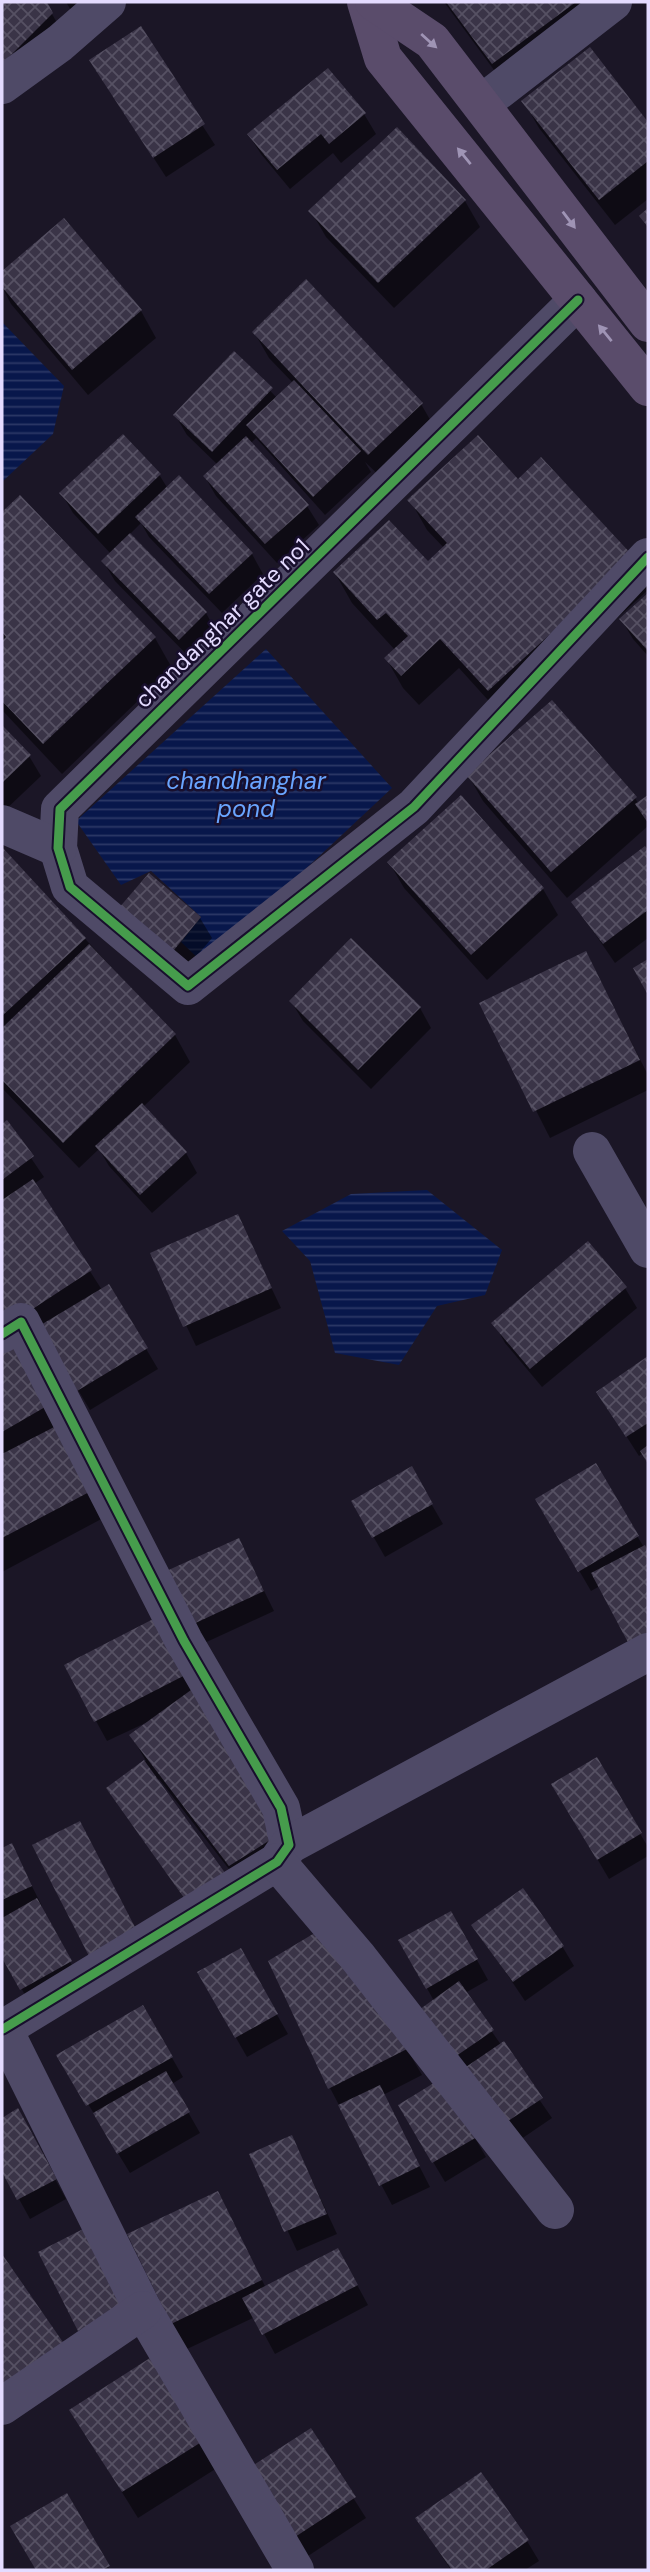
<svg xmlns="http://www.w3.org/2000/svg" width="650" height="2572" viewBox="0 0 650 2572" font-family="'DM Sans',sans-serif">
	<defs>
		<pattern id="water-rules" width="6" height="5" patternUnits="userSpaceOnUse" patternTransform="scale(1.75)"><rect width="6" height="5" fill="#08174b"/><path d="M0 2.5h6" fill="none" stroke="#2c3866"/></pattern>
		<pattern id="building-cross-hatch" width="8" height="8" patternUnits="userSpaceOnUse" patternTransform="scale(1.75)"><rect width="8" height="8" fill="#3a3447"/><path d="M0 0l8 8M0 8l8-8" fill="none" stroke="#565163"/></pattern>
	</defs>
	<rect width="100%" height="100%" fill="#1b1626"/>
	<g fill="url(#water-rules)">
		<path d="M2,322L64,386L53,434L2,482Z"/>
		<path d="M266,649L392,788L204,964L181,942L201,917L151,871L121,885L76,821Z"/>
		<path d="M427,1190L502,1250L485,1295L437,1306L399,1365L335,1353L310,1261L282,1231L351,1194Z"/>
	</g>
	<g fill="#0007">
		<path d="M2,2H45L67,40L2,105Z"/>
		<path d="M66,2H120L85,34Z"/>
		<path d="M444,2H617L508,89Z"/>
		<path d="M140,29L215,145L166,177L103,80Z"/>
		<path d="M589,50L648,125V199L615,225L539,128L524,102Z"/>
		<path d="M327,70L364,114L376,134L341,163L333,153L290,189L261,154L249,135Z"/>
		<path d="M465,201L480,227L394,308L326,237L311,211Z"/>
		<path d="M64,221L141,311L156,338L88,395L11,304L2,287V273Z"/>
		<path d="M254,332L421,404L436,430L384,480L365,462L371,472L325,515L256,438L250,444L307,506L319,525L277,563L216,496L205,477L218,465L187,435L175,415L234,353L277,398L293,383L269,358Z"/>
		<path d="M123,436L160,476L168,489L252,554L263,574L222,613L149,537L141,523L129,535L206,613L217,633L191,659L115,581L103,561L111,554L73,513L62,494Z"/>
		<path d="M518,481L633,558L648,590L506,720L459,668L419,705L403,688L386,658L395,650L352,603L335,573L427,564L444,548L427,530L410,500Z"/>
		<path d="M20,497L155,638L172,668L62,774L2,710V514Z"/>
		<path d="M648,595V656L633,639L621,619Z"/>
		<path d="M2,727L29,756L41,776L2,813Z"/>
		<path d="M468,775L635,798L638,803L648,797V826L567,898L483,801Z"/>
		<path d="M645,848L648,853V938L615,963L573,902Z"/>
		<path d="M2,850L175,1035L190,1062L143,1107L186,1153L197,1173L152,1213L109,1166L99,1149L79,1168L2,1088Z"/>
		<path d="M389,862L543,889L558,915L487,980L404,888Z"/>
		<path d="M149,875L200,918L212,938L177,979Z"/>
		<path d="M586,953L648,1075V1090L550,1138L482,1004Z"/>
		<path d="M291,1001L420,1008L431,1028L371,1089L303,1021Z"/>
		<path d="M7,1123L44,1177L34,1184L102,1290L109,1286L158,1369L90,1410L46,1336L107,1516L2,1572V1127Z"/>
		<path d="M237,1216L281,1308L196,1346L152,1254Z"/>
		<path d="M625,1288L637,1308L542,1387L505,1343L494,1323Z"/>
		<path d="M648,1358V1462L643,1453L639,1456L598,1392Z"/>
		<path d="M595,1466L648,1554V1665L600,1586L591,1591L538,1500Z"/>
		<path d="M411,1469L443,1524L385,1557L353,1501Z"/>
		<path d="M239,1540L274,1611L200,1645L189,1626Z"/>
		<path d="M160,1617L291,1862L246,1891L159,1779L157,1781L201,1923L108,1788L146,1761L131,1735L154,1719L107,1741L96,1721Z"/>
		<path d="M596,1760L648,1847V1856L609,1879L554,1785Z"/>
		<path d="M11,1845L42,1906L40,1907L81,1982L33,2009L2,1954V1850Z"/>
		<path d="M451,1913L488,1980L465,1993L552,2118L508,2148L470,2093L434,2001L401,1941Z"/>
		<path d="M474,1925L562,1946L574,1966L525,2001Z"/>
		<path d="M240,1950L288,2034L247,2057L199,1973Z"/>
		<path d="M271,1962L407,2049L422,2075L383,2095L430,2187L392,2205L330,2088Z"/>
		<path d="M143,2007L183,2077L172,2084L200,2133L130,2173L59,2056Z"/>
		<path d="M442,2081L486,2157L445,2182L400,2106Z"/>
		<path d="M18,2111L66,2199L30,2219L2,2168V2120Z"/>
		<path d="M292,2137L337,2234L297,2251L252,2154Z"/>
		<path d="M217,2193L266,2288L349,2270L368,2305L275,2354L255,2317L187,2349L172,2323Z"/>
		<path d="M2,2257L65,2349L2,2404Z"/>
		<path d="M150,2360L217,2468L138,2518L87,2436Z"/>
		<path d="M310,2430L366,2518L308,2556L263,2488Z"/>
		<path d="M66,2496L110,2570H38L12,2527Z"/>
		<path d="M417,2518L527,2541L539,2561L525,2570H451Z"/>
	</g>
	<g fill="url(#building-cross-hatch)">
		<path d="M2,2H47L53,13L2,64Z"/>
		<path d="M446,2H576L492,64Z"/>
		<path d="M141,26L205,124L153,158L89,60Z"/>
		<path d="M590,47L648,122V161L599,200L521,101Z"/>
		<path d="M328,68L366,113L329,144L321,134L277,170L247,134Z"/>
		<path d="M397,127L466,200L378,283L308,211Z"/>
		<path d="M648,208V227L639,216Z"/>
		<path d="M64,218L142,310L72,370L2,287V271Z"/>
		<path d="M306,279L423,403L368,455L252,332Z"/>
		<path d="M234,351L273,388L212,452L173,415Z"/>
		<path d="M294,380L361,451L313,497L246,425Z"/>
		<path d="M123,434L161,474L98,534L59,493Z"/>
		<path d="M478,435L518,479L541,457L634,557L488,691L440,639L401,676L384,658L408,636L386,613L377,620L333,572L389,520L428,561L447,543L407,500Z"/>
		<path d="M246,436L309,505L265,544L203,476Z"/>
		<path d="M179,475L253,553L209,594L135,517Z"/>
		<path d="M20,495L156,637L43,744L2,701V641L6,637L2,632V512Z"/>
		<path d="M130,533L207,612L179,640L101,561Z"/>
		<path d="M648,593V651L619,619Z"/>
		<path d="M552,700L637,797L551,872L466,775Z"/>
		<path d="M2,725L31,755L2,783Z"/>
		<path d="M461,795L544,888L471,955L387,862Z"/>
		<path d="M648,795V823L635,804Z"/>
		<path d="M645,846L648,850V910L603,944L571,902Z"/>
		<path d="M2,847L86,938L2,1016Z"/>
		<path d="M149,873L201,917L165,961L112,916Z"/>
		<path d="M351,938L421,1007L358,1070L289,1001Z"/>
		<path d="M89,944L176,1034L63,1143L2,1080V1028Z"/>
		<path d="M586,951L640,1060L533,1112L479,1003Z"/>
		<path d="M648,959V995L633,968Z"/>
		<path d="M142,1103L187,1152L140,1195L95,1146Z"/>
		<path d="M7,1120L34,1156L2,1180V1124Z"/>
		<path d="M33,1179L92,1270L2,1329V1200Z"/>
		<path d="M238,1214L272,1288L183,1327L150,1253Z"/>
		<path d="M588,1241L627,1287L530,1369L491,1323Z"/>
		<path d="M109,1284L148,1348L77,1391L39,1326Z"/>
		<path d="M16,1341L52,1403L2,1432V1349Z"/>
		<path d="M648,1356V1423L626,1437L596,1392Z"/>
		<path d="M58,1425L93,1490L2,1538V1454Z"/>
		<path d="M648,1445V1464L640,1451Z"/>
		<path d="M596,1463L639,1536L578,1572L535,1499Z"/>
		<path d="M412,1466L433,1504L372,1538L351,1501Z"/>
		<path d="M239,1538L264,1591L187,1627L162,1573Z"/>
		<path d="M645,1545L648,1551V1640L631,1648L591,1573Z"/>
		<path d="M161,1615L191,1672L94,1722L64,1665Z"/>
		<path d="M191,1690L278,1835L229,1866L129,1735Z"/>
		<path d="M597,1757L642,1833L597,1860L551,1784Z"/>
		<path d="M144,1760L228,1877L189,1905L106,1788Z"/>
		<path d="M80,1821L138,1933L90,1958L32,1845Z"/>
		<path d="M12,1843L32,1886L2,1900V1848Z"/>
		<path d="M523,1888L564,1946L513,1982L471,1925Z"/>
		<path d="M37,1898L72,1961L20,1990L2,1958V1918Z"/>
		<path d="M451,1911L478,1959L426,1989L398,1940Z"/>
		<path d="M323,1928L409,2048L328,2089L268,1961Z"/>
		<path d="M241,1948L278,2014L235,2038L197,1972Z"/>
		<path d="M459,1981L494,2030L446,2063L412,2015Z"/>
		<path d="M143,2005L173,2057L86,2106L56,2055Z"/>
		<path d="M504,2041L543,2098L496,2129L457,2073Z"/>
		<path d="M166,2071L190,2112L117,2154L93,2113Z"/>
		<path d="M442,2078L477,2137L432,2163L398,2105Z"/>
		<path d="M380,2085L420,2166L379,2186L338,2105Z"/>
		<path d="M18,2108L57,2179L17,2200L2,2172V2118Z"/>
		<path d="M292,2135L327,2214L284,2232L249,2154Z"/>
		<path d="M218,2191L262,2280L171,2324L127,2234Z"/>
		<path d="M89,2226L130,2305L78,2331L38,2252Z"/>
		<path d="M338,2248L358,2285L262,2335L242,2298Z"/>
		<path d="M2,2254L67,2348L2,2392Z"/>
		<path d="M150,2358L203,2441L122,2492L69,2410Z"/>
		<path d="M311,2428L356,2497L295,2537L249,2468Z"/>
		<path d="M481,2472L529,2540L486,2570H452L415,2518Z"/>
		<path d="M67,2493L110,2566L102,2570H36L10,2526Z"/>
	</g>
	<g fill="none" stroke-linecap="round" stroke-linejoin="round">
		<g stroke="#4f4a67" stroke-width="38">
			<path d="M2,85L60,43L107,2"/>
			<path d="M481,104L613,2"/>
			<path d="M578,300L60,809L58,848L70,887L188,986L414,807L648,557"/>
			<path d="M2,824L58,848"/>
			<path d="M592,1151L648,1249"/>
			<path d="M2,1334L21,1322L184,1641L281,1808L289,1845L277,1862L3,2029"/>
			<path d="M289,1845L648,1652"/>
			<path d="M277,1862L357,1956L555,2210"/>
			<path d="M2,2026L143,2310L295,2570"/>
			<path d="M2,2406L143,2310"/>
		</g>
		<g stroke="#5a4c6b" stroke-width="38">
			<path d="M366,2L383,58L648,387"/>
			<path d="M374,2L432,41L648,323"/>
		</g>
		<g stroke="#180f2d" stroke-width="13">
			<g id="cycleway">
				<path d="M578,300L60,809L58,848L70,887L188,986L414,807L648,557"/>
				<path d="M2,1334L21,1322L184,1641L281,1808L289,1845L277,1862L3,2029"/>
			</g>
		</g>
		<use href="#cycleway" stroke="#469c4c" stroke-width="9"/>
	</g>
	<defs><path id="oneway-solid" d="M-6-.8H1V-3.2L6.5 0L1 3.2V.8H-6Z" transform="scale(1.75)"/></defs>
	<g fill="#9f94b5">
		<use href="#oneway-solid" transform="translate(429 41) rotate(42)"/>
		<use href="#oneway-solid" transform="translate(464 156) rotate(-129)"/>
		<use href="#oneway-solid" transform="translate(569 220) rotate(53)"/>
		<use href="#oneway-solid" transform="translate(605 333) rotate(-129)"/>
	</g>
	<g text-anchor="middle" stroke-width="5" stroke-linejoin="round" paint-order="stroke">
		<g font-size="23" fill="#e4dbff" stroke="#180f2d">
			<text transform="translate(222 623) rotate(-44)" y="8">chandanghar gate no1</text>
		</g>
		<g font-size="24" font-style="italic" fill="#69a5ff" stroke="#180f2d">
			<text x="246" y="789">chandhanghar<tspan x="246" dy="28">pond</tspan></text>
		</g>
	</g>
	<rect width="650" height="2572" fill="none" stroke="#e4dbff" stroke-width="7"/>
</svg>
